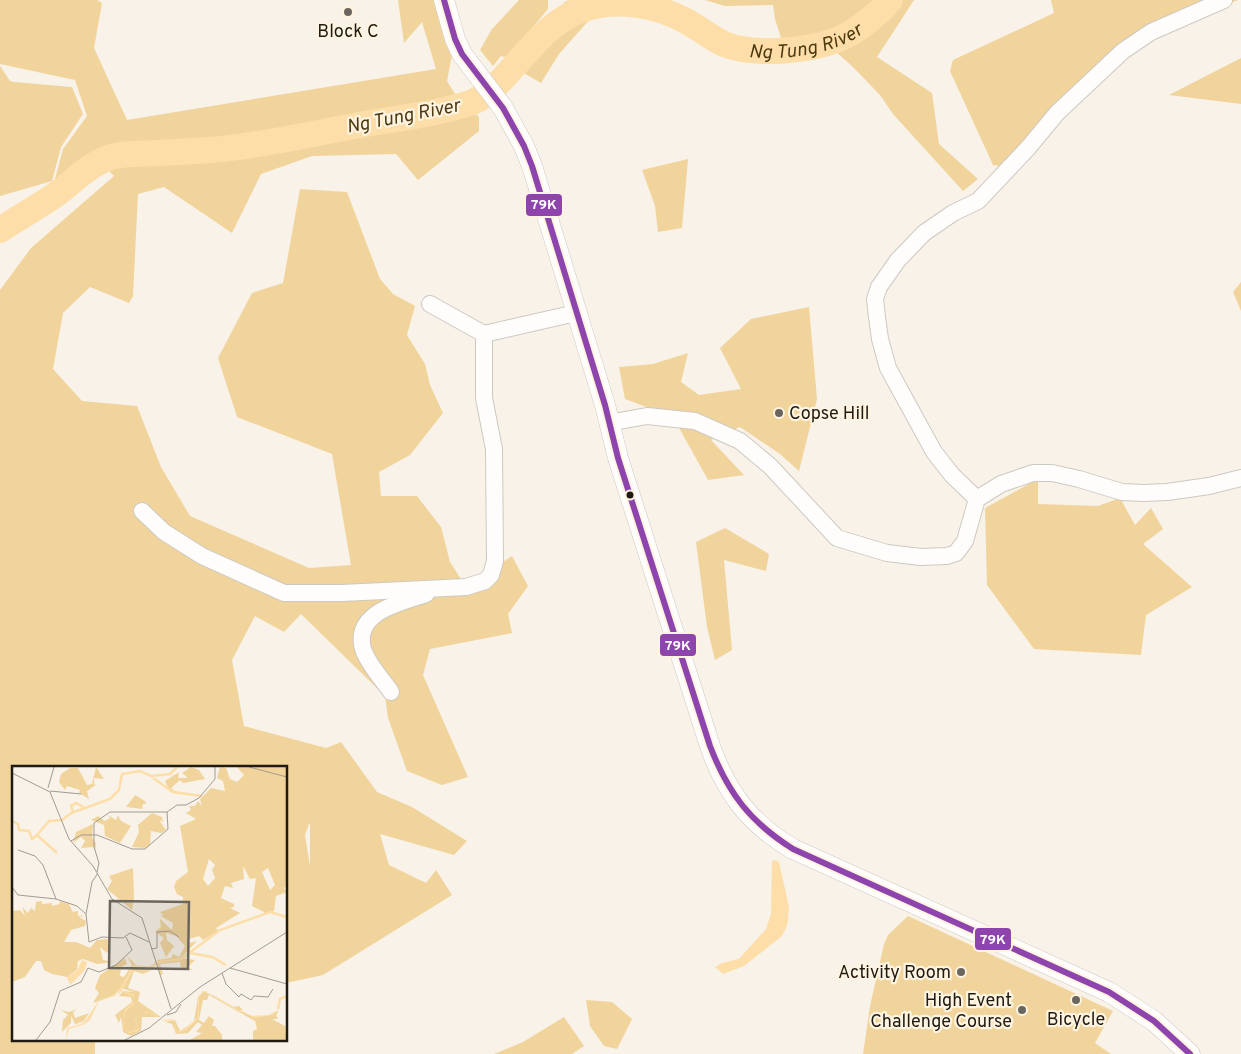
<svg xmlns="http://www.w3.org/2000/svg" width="1241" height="1054" viewBox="0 0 1241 1054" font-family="Overpass,sans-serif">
	<rect width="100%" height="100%" fill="#f8f2e8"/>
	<g fill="#f1d49c" fill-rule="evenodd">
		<path d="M0,0H97L102,3L94,48L127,120L436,69L422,22L404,43L398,0H449L455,39L447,81L455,94L479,117V131L418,180L396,154L312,156L261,174L232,233L164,187L138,194L133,296L129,303L90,287L63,313L53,369L82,401L137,406L161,467L190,516L309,568L351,565L332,454L237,417L218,358L252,293L283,283L300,189L347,192L380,279L393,294L415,306L407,335L425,364L430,385L443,413L410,455L379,472L381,496H417L441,527L450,562L466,587L512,556L528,586L508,614L512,633L430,649L423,675L468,777L442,785L407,771L388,718L385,696L301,614L284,632L255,616L232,660L244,726L326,748L341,742L377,792L412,807L467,841L454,855L380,834L389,865L426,883L436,870L452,895L323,975L286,983V768H14V1040H95V1054H0V290L31,248L114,176L98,160L55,179L63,149L87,116L75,80L0,64ZM309,824H310V866L305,835Z"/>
		<path d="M519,0H548V9L507,58L501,56L493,66L480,50L492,29Z"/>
		<path d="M571,0H642L675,10L703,28L694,39L657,19L639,15L611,13L590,19L559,54L541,83L522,72L542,42L541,28L566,1Z"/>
		<path d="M705,0H890C862,31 826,46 785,50L775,19L773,5L725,6Z"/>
		<path d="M900,0H914L877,57L932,93L939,144L978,179L963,191L893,114L880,95L852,66L835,51L864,33L879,27Z"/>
		<path d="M1051,0H1238L1130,46L1010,167L993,165L950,71L953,60L1054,13Z"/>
		<path d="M1241,58V104L1169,95Z"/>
		<path d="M0,66L10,81L14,82L72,87L83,114L61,147L52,181L0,196Z"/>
		<path d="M688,159L682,228L658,232L655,206L642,170Z"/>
		<path d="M1241,282V311L1233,292Z"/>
		<path d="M809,307L817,399L799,471L780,454L740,427L711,440L744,475L708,480L673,417L625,399L619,367L653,364L688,353L681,382L699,395L741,389L720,348L751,319Z"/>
		<path d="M1038,479V504L1098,506L1120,498L1135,525L1151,508L1163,529L1143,544L1192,587L1146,615L1141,655L1034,649L987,585L985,508Z"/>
		<path d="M725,528L769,554L766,571L724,560L732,650L715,660L707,627L696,542Z"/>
		<path d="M908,916L1113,1011L1095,1043L1111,1054H863L870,1006L884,944L888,935Z"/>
		<path d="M586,1000L612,1002L632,1019L617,1049L604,1046L590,1026Z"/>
		<path d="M564,1017L584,1046L572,1054H494L523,1042Z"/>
	</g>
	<path fill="#fddea8" d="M775,860L779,862L789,907L788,921L786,928L782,936L744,966L723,974L715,967L722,963L739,959L766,929L771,914L772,861Z"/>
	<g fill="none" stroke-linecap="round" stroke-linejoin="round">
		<path stroke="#fddea8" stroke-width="26" id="s1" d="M0,230C19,217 40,206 58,193C75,180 90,164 111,157C125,153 140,154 155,153C178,152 201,151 223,149C267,144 311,134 354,126C392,119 433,115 470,103C485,98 497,85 508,73C537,41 559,9 606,4C633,2 662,8 686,21C699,28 711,38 724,44C756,57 819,51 849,34C864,25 879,13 890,0"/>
		<g stroke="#cec9c0" stroke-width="18">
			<g id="minor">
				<path d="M430,304L484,334"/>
				<path d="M608,423L647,416L695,421L740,441L770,466L837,538L887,553L921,557L947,556L956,553L965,541L977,499L1001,484L1033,473H1052L1079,479L1122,492L1144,493L1167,492L1209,486L1241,478"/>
				<path d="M977,499L952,475L934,452L888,368L880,339L877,317L875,299L879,287L898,260L924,233L953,213L978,201L1028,148L1057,113L1123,51L1151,32L1224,0"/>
				<path d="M142,511L164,532L202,556L284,593H342L466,587L485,581L491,575L495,561L494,449L484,398V334L576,313"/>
				<path d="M391,692C382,679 368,664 363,649C353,612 400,603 426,594"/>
			</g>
		</g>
		<g stroke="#cec9c0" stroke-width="21">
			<path id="tertiary" d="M444,0L455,39L462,54L503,108L524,146L532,166L605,405L618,458L710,746C726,792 750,824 793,849L1109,992L1154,1021L1190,1054"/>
		</g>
		<use href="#minor" stroke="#fefdfc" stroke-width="16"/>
		<use href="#tertiary" stroke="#fefdfc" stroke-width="20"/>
		<g stroke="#fff4e1" stroke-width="10">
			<path id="bus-1" d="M444,0L455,39L462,54L503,108L524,146L532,166L605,405L618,458L710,746C728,793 750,822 793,849L1109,992L1154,1021L1190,1054"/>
		</g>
		<use href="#bus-1" stroke="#8e44ad" stroke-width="6"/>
	</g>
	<g fill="#6b665d" stroke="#fff4e1" stroke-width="2">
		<circle cx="348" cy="12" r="5"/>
		<circle cx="779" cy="413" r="5"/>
		<circle cx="961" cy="972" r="5"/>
		<circle cx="1076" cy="1000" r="5"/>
		<circle cx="1022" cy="1010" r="5"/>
	</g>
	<circle fill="#1f1a12" stroke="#fff4e1" stroke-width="2" cx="630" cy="495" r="4.5"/>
	<g text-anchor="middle" stroke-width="4.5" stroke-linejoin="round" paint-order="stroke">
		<g font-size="18" fill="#1f1a12" stroke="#fff4e1">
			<text x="348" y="37">Block C</text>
			<text x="789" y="419" text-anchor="start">Copse Hill</text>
			<text x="951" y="978" text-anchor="end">Activity Room</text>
			<text x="1012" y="1006" text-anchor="end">High Event<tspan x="1012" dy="21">Challenge Course</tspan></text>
			<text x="1076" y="1025">Bicycle</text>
		</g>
		<g font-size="19" font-style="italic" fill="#4e3a10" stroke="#fff4e1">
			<text dy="7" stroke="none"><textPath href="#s1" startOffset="880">Ng Tung River</textPath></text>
			<text transform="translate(403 115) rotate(-11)" y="7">Ng Tung River</text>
		</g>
	</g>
	<g transform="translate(12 766)">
		<rect width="275" height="275" fill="#f8f2e8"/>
		<path d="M84,1L92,13L82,12V19L85,18L75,25L77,33L67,27L68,24L55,20L53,24L47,16L49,8L58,2H66L75,19L80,18ZM179,1L187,4L193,13L171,17L168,14L159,22L167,28L158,26L153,15L167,6L166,12H176L170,7ZM208,1L214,2L218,13L225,16L232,9L225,1H275V120L272,122L275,126L264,130L262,145L251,149L252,146L240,140L244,112L238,113L231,100L232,113L219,117L221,122L213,120L209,132L222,138V141L218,142L228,147L204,162L207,165L196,171L191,174L187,170L177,173V177L185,175L169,192L183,194L176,201L181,204L169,203L168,196L148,198L151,208L148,209L145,194L159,192L161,188L167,191L173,180L164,170L154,167L155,174L162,180L154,191L148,177L152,172L143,166L149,161L148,153L160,164L161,157L147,149L152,150L148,146L171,138V131L165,128L162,121L164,115L176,106L168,60L184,53L174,47L179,44L177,40H183L186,35L190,40L188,33L199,22L213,25L211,15L205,12ZM197,93L203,99L200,104L203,112L196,120L191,113ZM256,102L263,119L258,124L250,106ZM123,29L133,35L134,38H131L130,43L114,41ZM140,47L150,51L151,56L147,54L154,64L149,67L139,65L138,79L134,82L120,81L127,66L126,59ZM96,49L104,54L106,49L109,55L119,60L108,77L93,70L92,59L79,54L86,50L93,55L98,52ZM81,58L80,71L84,78L83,85L82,81L69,82L73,75L69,71L61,77L64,66ZM121,102L122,132L120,144L95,123L100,115L97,110ZM30,135V138L40,137V140L48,138L47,135L57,138L61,146L66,145V150L74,149L67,151L74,155L73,160L59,164L52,176H64L78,182L85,174L96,173L98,183L95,187L88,181L91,194L101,196L85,198L71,193L66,195L65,204L55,211L40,208L32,204L29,195H24L13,211L0,216V145L8,144L13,150L10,141L16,147L19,142L23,145L24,136ZM115,190L127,202L140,204L131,208L122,205L116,222L128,226L126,235L149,251H130L129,265L119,270L111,266L109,251L107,257L103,249L120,236L119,231L107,230L111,225L122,226L109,222L102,229L81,237L87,227L83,222L88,209L113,192L115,198L109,201L108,210L112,211L120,199ZM192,225L222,241L227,240L231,244H228L240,250H254L267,245L264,249L266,253H260L273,260L275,274H237H241V265L245,263L243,255L197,229L195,234H191L187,254L192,257L197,250L202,254L200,260H203L210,269V274H178L190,267L184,266L190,259L186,256L176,267L164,268L160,258L153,256L163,254L168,265L182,256L186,231ZM65,243L61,246L63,252L77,247L72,255L64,257L76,255L63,258L59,250V257L50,266L51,254L56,249L49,244L57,246Z" fill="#f1d49c" fill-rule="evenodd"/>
		<path d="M70,194L75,196L73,204L58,219L55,211L65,205ZM109,224L120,228L122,229V238L114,245L112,252V261L118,266L126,263L123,253L128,248L135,245L143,248L148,252L137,246L128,248L124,253L127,265L117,267L111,260L112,249L113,243L122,236V231L109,225L103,230L87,235L78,254L73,258L57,263L54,274L55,262L72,257L87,234L103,229ZM190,225L198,226L215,238L239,250L257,249L267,243L261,249L242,252L214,239L198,226H190L187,231V252L174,264L165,267L163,264L162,254L151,255L150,254L161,253L165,266L173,263L186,251V233Z" fill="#fddea8"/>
		<path fill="none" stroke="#fddea8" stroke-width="2.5" d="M141,12L161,26L190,30M61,46L59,40L64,37L75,43M0,55L6,58L7,64L17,65L20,73L25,69L45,87M25,69L37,55L50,54L59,47L98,33L107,24L110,8L128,5L139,10L158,8L165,1M178,187L200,191L214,199M107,227L122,200L138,202L146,196L169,193L208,164L258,146L275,151M266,243L268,233L275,230"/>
		<path fill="none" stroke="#a19c92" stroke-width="1" d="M237,1L275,11M0,7L38,26L57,73L81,100L100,133L130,152L159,243M36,22L42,1M38,25L69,28M59,75L69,69H85L120,83H133L156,63L155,46M6,84L23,90L31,99L44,133M85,106L87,97L82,81V57L98,46H155L165,39H174L187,32L203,13V1M0,121L6,129L44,133L65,140L74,148L77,176L90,171L111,172L118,167L137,176M74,148L80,116L86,107M139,183L145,182V166L158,165L167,171M218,202L275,218M210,207L214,218L227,231L229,228L239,234L242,230M242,230L256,231L261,223M155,249L164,246L169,238M24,274L38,256L48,225L69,216L76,202L87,206L104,199L120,184L114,171M113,274L137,262L188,221L275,166"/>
		<path fill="#6b665d" fill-opacity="0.15" stroke="#6b665d" stroke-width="2.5" d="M98,135L177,136L176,203L97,202Z"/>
		<rect width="275" height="275" fill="none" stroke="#1f1a12" stroke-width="2.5"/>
	</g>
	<g stroke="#fff4e1" stroke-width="2">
		<rect x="525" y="193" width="38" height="24" rx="5" fill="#8e44ad"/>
		<rect x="659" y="633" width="38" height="24" rx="5" fill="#8e44ad"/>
		<rect x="974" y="927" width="38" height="24" rx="5" fill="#8e44ad"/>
	</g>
	<g font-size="14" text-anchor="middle" font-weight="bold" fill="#fff">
		<text x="544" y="209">79K</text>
		<text x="678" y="650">79K</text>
		<text x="993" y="944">79K</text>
	</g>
</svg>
